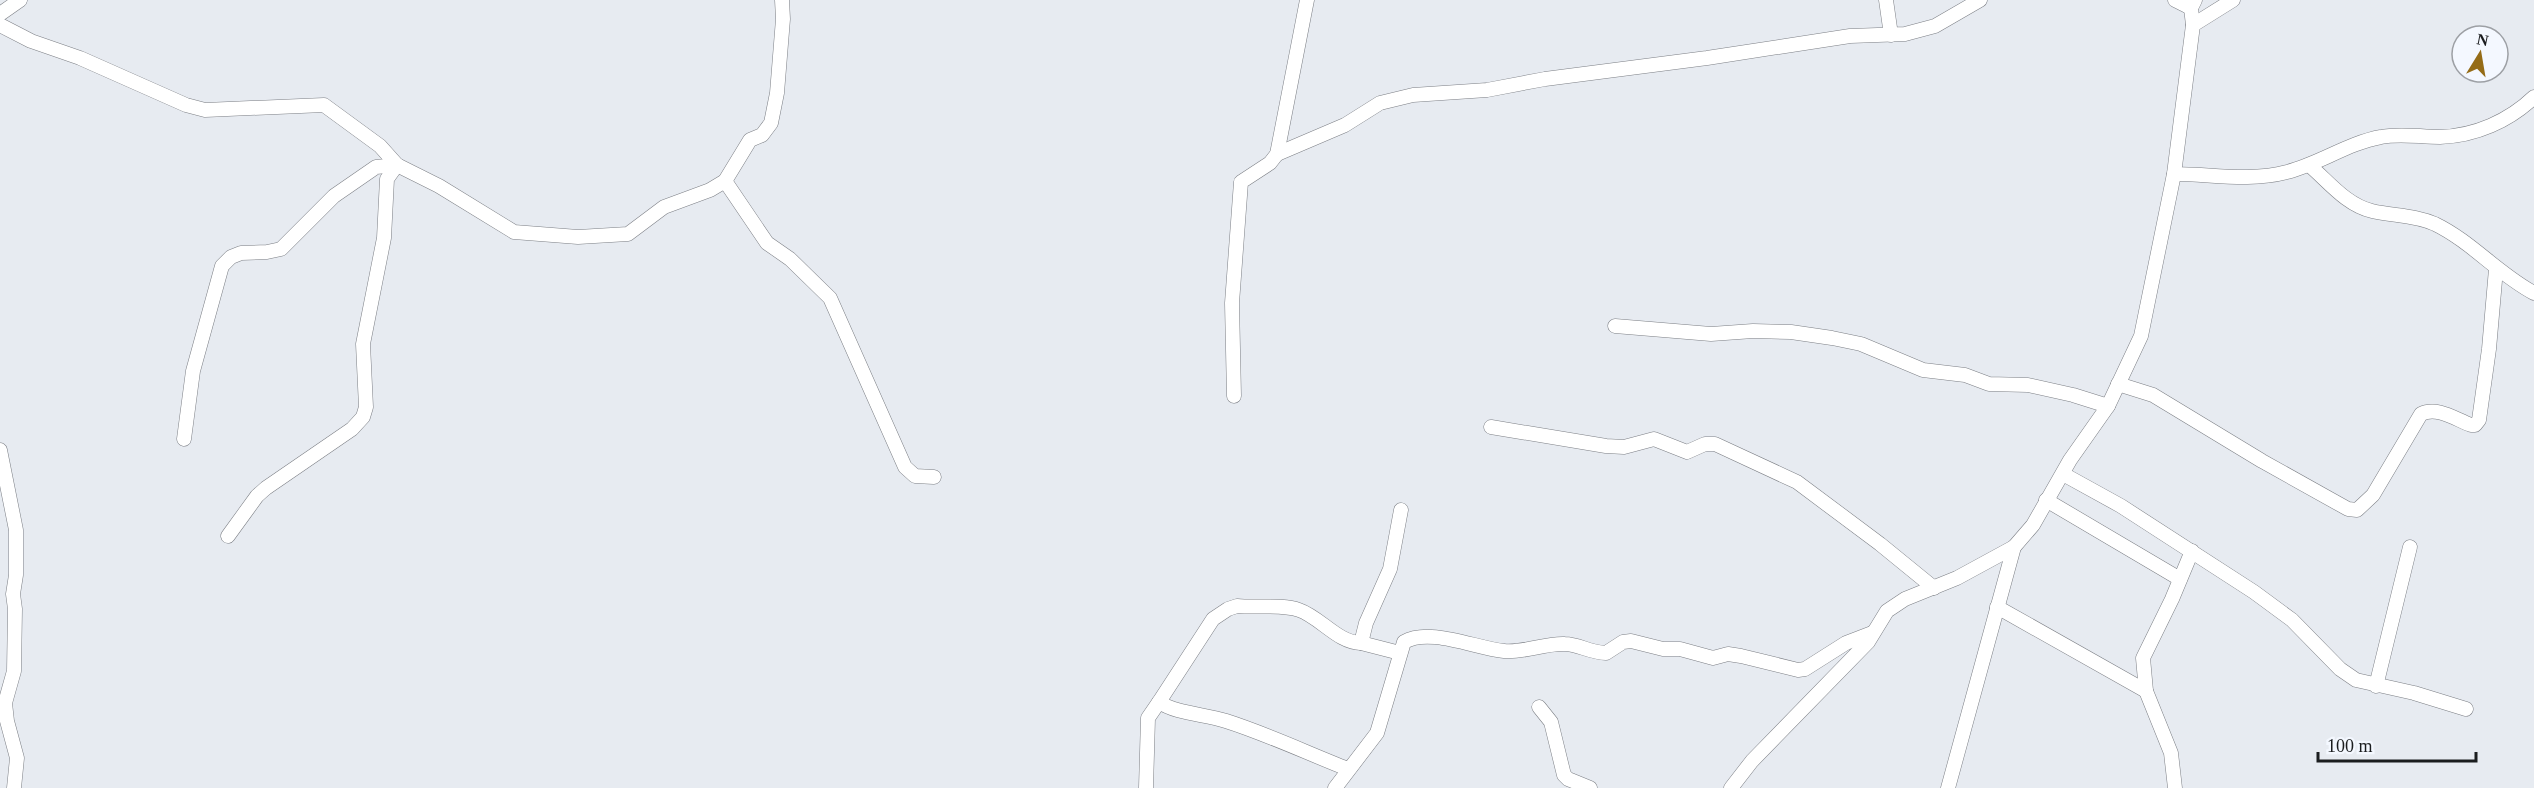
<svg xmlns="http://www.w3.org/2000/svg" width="2534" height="788" viewBox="0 0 2534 788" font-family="Georgia,serif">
	<rect width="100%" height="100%" fill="#e7ebf1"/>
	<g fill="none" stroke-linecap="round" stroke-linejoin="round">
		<g stroke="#7c7f85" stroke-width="15">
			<g id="minor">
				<path d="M1886,0L1891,35"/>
				<path d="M2175,0L2191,8"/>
				<path d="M0,14L20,0"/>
				<path d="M0,25L31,41L80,58L186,105L205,110L324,105L380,146L397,165L439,186L514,232L578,237L628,234L664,207L710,190L725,181L750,140L762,135L771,123L777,93L783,19L782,0"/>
				<path d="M2193,25L2191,8L2195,0"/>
				<path d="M1277,154L1345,125L1380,103L1413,95L1487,90L1545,79L1707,58L1850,36L1905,34L1935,26L1980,0"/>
				<path d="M2309,165C2328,181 2346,205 2372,211C2393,216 2415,215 2435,224C2472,242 2498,274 2534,293"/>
				<path d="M2174,174C2211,174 2249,182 2287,172C2319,164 2348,143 2381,137C2400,133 2420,137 2440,137C2475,136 2509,121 2534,97"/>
				<path d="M725,181L767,243L790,259L830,298L905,467L915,476L934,477"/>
				<path d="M1615,326L1711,334L1753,331L1791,332L1832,338L1861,344L1923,370L1965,375L1989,384L2028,385L2073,395L2108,406"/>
				<path d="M2118,384L2153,395L2262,461L2348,509L2357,510L2373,495L2421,414C2437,406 2455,419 2471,425H2475L2479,420L2489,349L2496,269"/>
				<path d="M1234,396L1232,303L1241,182L1270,163L1277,154L1307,0"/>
				<path d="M1491,427L1606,446L1624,447L1654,439L1687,452L1705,444H1715L1797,482L1880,544L1934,588"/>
				<path d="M184,439L193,371L222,266L231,257L241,253L267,252L281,249L334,196L376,167L397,165"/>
				<path d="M0,450L16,530V575L13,594L15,609L14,671L5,703L7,721L17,758L14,788"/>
				<path d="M2063,474L2121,506L2254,592L2292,620L2340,669L2356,680L2414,693L2466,709"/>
				<path d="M2046,500L2180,579"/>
				<path d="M228,536L257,496L266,488L352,429L363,417L366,407L363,344L384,238L387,179L397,165"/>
				<path d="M1997,607L2146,691"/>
				<path d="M1361,643L1400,653"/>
				<path d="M2376,686L2410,547"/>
				<path d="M1539,707L1551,722L1564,775L1568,779L1590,788"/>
				<path d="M1348,769C1307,753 1267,734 1226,721C1205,714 1177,714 1159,702L1213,619L1228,609L1237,606C1256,608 1282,604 1299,610C1320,617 1338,643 1361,643L1366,623L1390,569L1401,510"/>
				<path d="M1146,788L1148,718L1159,702"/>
				<path d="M1335,788L1377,733L1404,642C1429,627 1475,648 1504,651C1525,653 1544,643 1565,644C1578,644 1591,653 1606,653L1623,642L1631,641L1663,649H1680L1713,658L1728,654L1741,656L1798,670L1805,669L1846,643L1872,633"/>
				<path d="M1731,788L1752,761L1868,642L1887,611L1905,599L1957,578L2014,547"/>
				<path d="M1948,788L2014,547L2033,525L2070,460L2108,406L2141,336L2174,174L2193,25L2233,0"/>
				<path d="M2175,788L2171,753L2146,691L2143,658L2172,599L2192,551"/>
			</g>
		</g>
		<use href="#minor" stroke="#fff" stroke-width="14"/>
	</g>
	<g transform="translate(2480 54) rotate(11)"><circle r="28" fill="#f4f8ff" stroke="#9da0a5" stroke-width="1.5"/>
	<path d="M0-4.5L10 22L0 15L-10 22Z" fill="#956c17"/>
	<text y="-9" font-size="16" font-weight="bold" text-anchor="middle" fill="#1b1d1f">N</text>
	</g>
	<path d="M2318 752v9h158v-9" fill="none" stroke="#1b1d1f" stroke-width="3"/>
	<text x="2327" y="752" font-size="18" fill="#1b1d1f" stroke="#f4f8ff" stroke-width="4.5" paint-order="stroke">100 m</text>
</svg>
